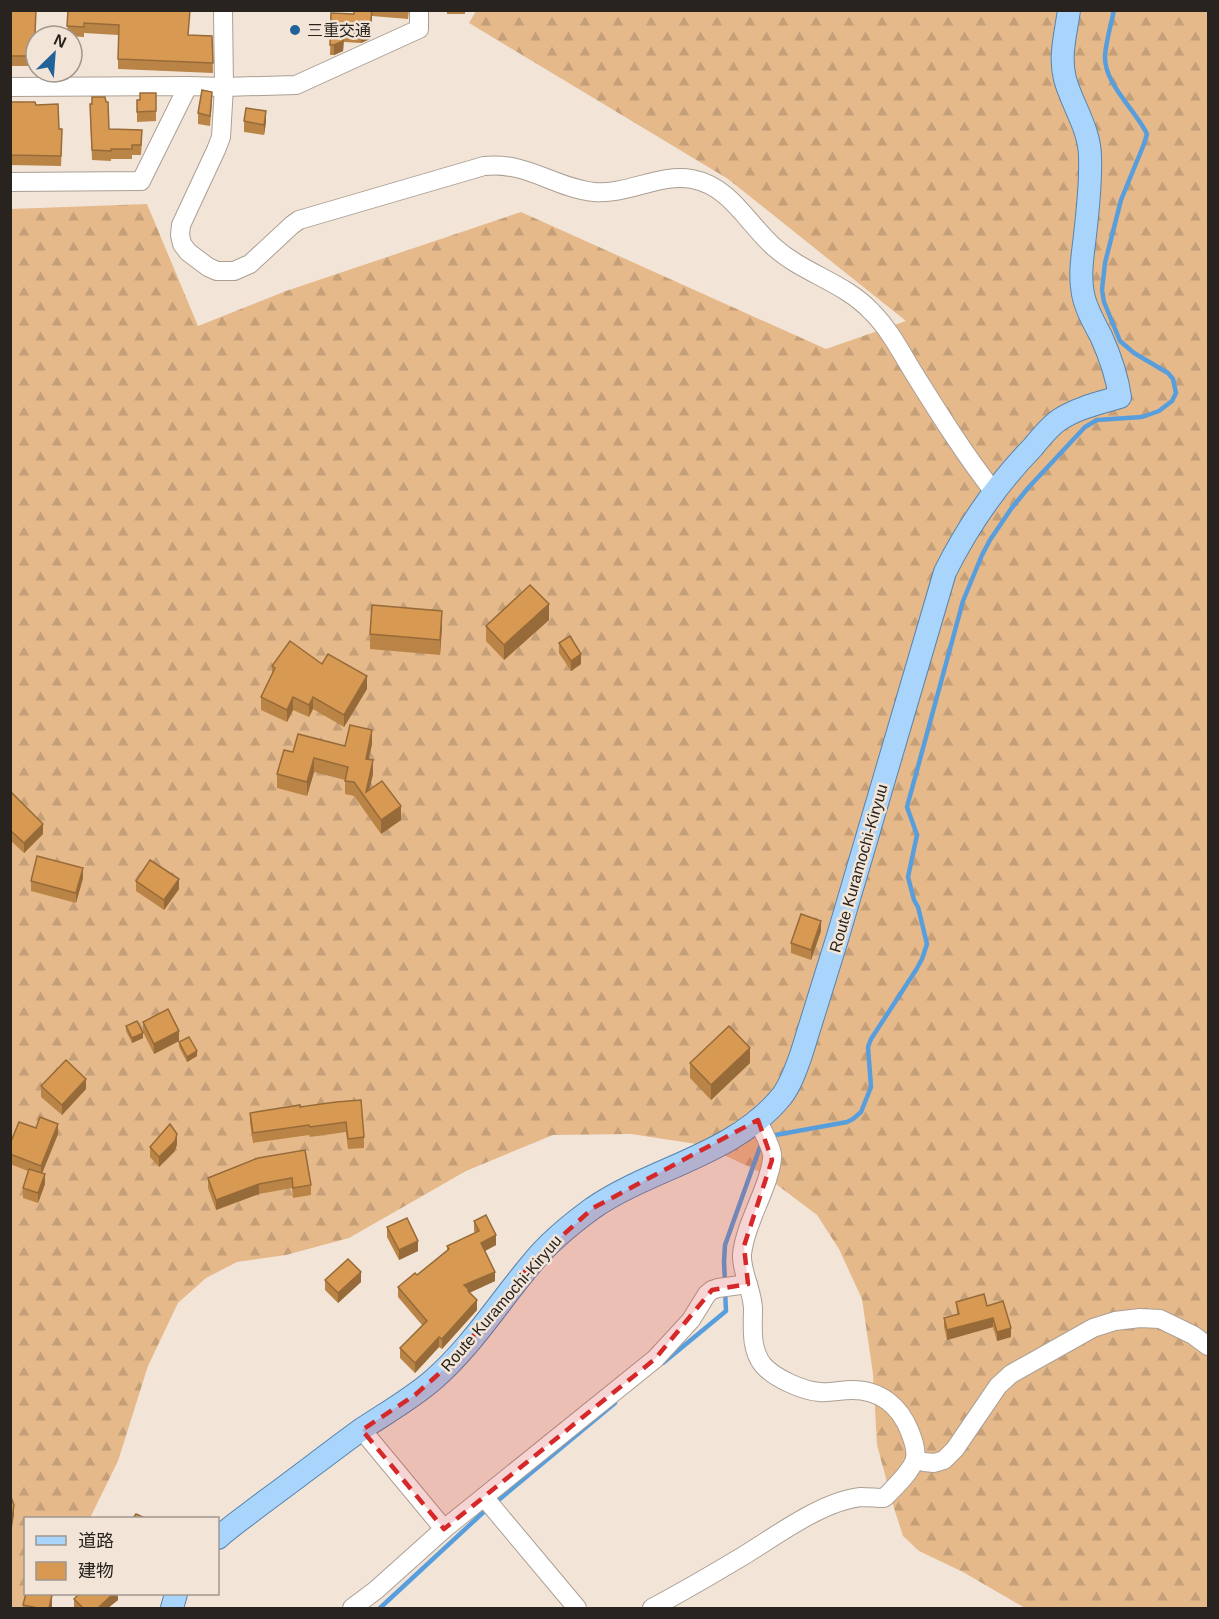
<svg xmlns="http://www.w3.org/2000/svg" width="1219" height="1619" viewBox="0 0 1219 1619" font-family="Helvetica,'Noto Sans JP',sans-serif">
	<defs>
		<pattern id="forest-firs" width="22" height="20" patternUnits="userSpaceOnUse" patternTransform="scale(1.5)"><rect width="22" height="20" fill="#e6b98b"/><path d="M5 1l3.5 6h-7zM16 11l3.5 6h-7z" fill="#c59f78"/></pattern>
	</defs>
	<rect width="100%" height="100%" fill="#f2e5d8"/>
	<path fill="url(#forest-firs)" d="M476,11H1208V1608H1025L963,1572L919,1551L903,1536L894,1508L877,1445L873,1374L862,1299L839,1249L817,1215L760,1172L703,1145L631,1134L553,1135L466,1171L349,1238L286,1255L237,1262L206,1278L178,1303L148,1366L118,1461L90,1518H26V1594H54L47,1608H11L10,209L147,204L198,326L286,291L521,212L826,349L906,321L728,179L469,23Z"/>
	<g fill="none" stroke-linecap="round" stroke-linejoin="round">
		<g stroke="#599edc" stroke-width="4.5">
			<path d="M770,1136L847,1122L853,1119L861,1112L871,1087L868,1047L871,1039L916,970L922,959L927,944L918,907L914,900L908,877L917,835L907,807L963,601L982,555L990,540L1011,509L1028,488L1085,427L1097,420L1142,417L1159,411L1172,401L1176,393L1173,379L1168,373L1134,353L1120,341L1104,302L1102,290L1105,263L1121,200L1144,144L1147,134C1135,109 1104,84 1105,56C1106,41 1111,25 1114,10"/>
			<path d="M725,1282L724,1262L725,1245L760,1147L763,1144"/>
			<path d="M663,1363L726,1311L725,1290"/>
			<path d="M495,1503L615,1403"/>
			<path d="M380,1608L488,1508"/>
		</g>
		<g stroke="#ab9f93" stroke-width="20">
			<g id="minor">
				<path d="M223,10L224,87L221,137L216,150L181,225L180,235L182,244L188,252L208,267L217,271H234L250,264L292,225L299,220L484,166C526,161 555,188 594,192C627,195 660,173 692,179C730,186 747,223 774,247C804,274 844,282 872,312C890,330 902,354 915,375C940,415 965,455 994,492"/>
				<path d="M10,87L188,86L224,87L296,85L419,29V10"/>
				<path d="M10,182L141,181L188,86"/>
				<path d="M362,1430L444,1529"/>
				<path d="M915,1459L924,1462L934,1463L944,1460L955,1449L998,1386L1011,1374L1093,1328L1115,1321L1140,1318L1160,1319L1193,1335L1208,1346"/>
				<path d="M484,1497L577,1608"/>
				<path d="M352,1608L376,1590L444,1529L655,1359L691,1320L707,1294L712,1290L718,1288L748,1284"/>
				<path d="M652,1608C682,1592 713,1574 743,1556C776,1536 822,1501 861,1497C869,1497 877,1498 884,1498C893,1489 912,1471 915,1459C917,1450 913,1440 910,1432C900,1406 880,1390 852,1390C841,1390 830,1393 820,1392C803,1391 774,1378 763,1365C750,1349 753,1326 753,1308C752,1289 741,1272 742,1254C745,1229 759,1204 767,1180C769,1172 773,1163 772,1154C770,1143 762,1131 758,1120"/>
			</g>
		</g>
		<g stroke="#5683ac" stroke-width="24">
			<g id="major">
				<path d="M218,1538C232,1525 249,1514 264,1502C297,1478 329,1453 362,1429C386,1413 411,1399 433,1380C472,1346 499,1302 532,1263C549,1242 571,1224 593,1208C653,1167 734,1155 782,1096C791,1084 796,1069 801,1055L838,936L945,572C968,526 997,484 1033,447C1041,437 1049,427 1059,420C1077,408 1099,403 1120,397C1117,376 1110,356 1101,336C1094,323 1086,309 1083,294C1079,274 1083,254 1085,235C1088,209 1091,183 1090,157C1090,129 1072,105 1065,79C1059,56 1066,33 1069,10"/>
				<path d="M172,1608L176,1594"/>
			</g>
		</g>
		<use href="#minor" stroke="#fff" stroke-width="18"/>
		<use href="#major" stroke="#a9d4fb" stroke-width="22"/>
	</g>
	<g fill="#ba8447">
		<path d="M10,10L35,33L36,36V66H10Z"/>
		<path d="M68,10L189,35L212,36L213,73L118,69V35L84,33V37L67,36Z"/>
		<path d="M354,10H409L408,19L372,16L370,39L361,43L344,42L343,51L334,55H330L331,13L354,14Z"/>
		<rect x="447" y="10" width="18" height="4"/>
		<path d="M156,93V121L137,122V100H140Z"/>
		<path d="M10,102L36,105L59,129L62,139L61,166L10,165Z"/>
		<path d="M212,102L210,126L198,124V113Z"/>
		<path d="M90,114L109,129L142,140L141,155H132V159H111V161L92,160Z"/>
		<path d="M244,121L266,122L264,135L244,132Z"/>
		<path d="M549,620L504,660L486,641V626Z"/>
		<path d="M442,626L440,655L370,649V634Z"/>
		<path d="M559,643L581,664L571,671L559,653Z"/>
		<path d="M322,664L367,689L344,727L313,709L309,717L293,710L287,722L261,710V697L272,675V666Z"/>
		<path d="M372,744L368,760L373,774L369,789L401,820L381,834L354,796L345,794V780L314,772L307,796L277,788V774L293,752Z"/>
		<path d="M10,791L43,834L24,853L10,840Z"/>
		<path d="M83,878L76,903L31,891V881Z"/>
		<path d="M136,881L179,889L164,910L136,891Z"/>
		<path d="M821,931L811,960L791,953V943Z"/>
		<path d="M143,1022L179,1041L154,1054L143,1032Z"/>
		<path d="M126,1026L143,1038L132,1043L126,1031Z"/>
		<path d="M179,1042L197,1056L187,1062L179,1047Z"/>
		<path d="M690,1063H750L711,1100L690,1078Z"/>
		<path d="M41,1086L86,1089L62,1115L41,1097Z"/>
		<path d="M336,1102L364,1137V1148L348,1149L346,1132L310,1137L309,1135L253,1143L250,1123V1113L300,1107Z"/>
		<path d="M36,1128L58,1134L42,1173L45,1184L38,1203L23,1198V1188L28,1171L10,1164V1144Z"/>
		<path d="M177,1144L175,1151L159,1167L150,1157V1147Z"/>
		<path d="M258,1158L311,1185V1195L293,1198L292,1188L259,1194L216,1210L208,1188V1178Z"/>
		<path d="M474,1221L496,1245L485,1251L495,1281L469,1293L477,1310L442,1349L439,1347L415,1373L400,1358V1348L422,1325L398,1297V1287L417,1275L447,1251V1246L475,1233L474,1231Z"/>
		<path d="M387,1227L418,1251L399,1260L387,1237Z"/>
		<path d="M325,1280L361,1282L338,1303L325,1290Z"/>
		<path d="M956,1302L987,1306L1011,1337L997,1341L993,1327L947,1340L944,1327V1318L957,1314Z"/>
		<path d="M118,1593V1600L108,1608H74V1599Z"/>
		<rect x="23" y="1605" width="29" height="3"/>
	</g>
	<g fill="#976b39">
		<path d="M372,10L370,39L361,43V33Z"/>
		<path d="M344,32L343,51L334,55V45Z"/>
		<path d="M266,111V122L264,135V125Z"/>
		<path d="M549,604V620L504,660V645Z"/>
		<path d="M442,611V626L440,655V640Z"/>
		<path d="M581,654V664L571,671V661Z"/>
		<path d="M367,676V689L344,727V715Z"/>
		<path d="M293,697V710L287,722V710Z"/>
		<path d="M313,697V709L309,717V705Z"/>
		<path d="M372,730V744L366,773V759Z"/>
		<path d="M314,758V772L307,796V782Z"/>
		<path d="M373,760V774L367,800L366,792Z"/>
		<path d="M401,806V820L381,834V820Z"/>
		<path d="M43,824V834L24,853V843Z"/>
		<path d="M83,868V878L76,903V893Z"/>
		<path d="M179,879V889L164,910V900Z"/>
		<path d="M821,921V931L811,960V950Z"/>
		<path d="M179,1031V1041L154,1054V1044Z"/>
		<path d="M143,1033V1038L132,1043V1038Z"/>
		<path d="M750,1048V1063L711,1100V1085Z"/>
		<path d="M197,1051V1056L187,1062V1057Z"/>
		<path d="M86,1079V1089L62,1115V1105Z"/>
		<path d="M58,1124V1134L41,1176V1166Z"/>
		<path d="M177,1134V1144L175,1151L159,1167V1157Z"/>
		<path d="M45,1174V1184L38,1203V1193Z"/>
		<path d="M259,1184V1194L216,1210V1200Z"/>
		<path d="M496,1235V1245L481,1253V1243Z"/>
		<path d="M418,1241V1251L399,1260V1250Z"/>
		<path d="M361,1272V1282L338,1303V1293Z"/>
		<path d="M495,1272V1281L469,1293L464,1285Z"/>
		<path d="M477,1300V1310L442,1349V1339Z"/>
		<path d="M993,1318V1327L947,1340V1330Z"/>
		<path d="M1011,1328V1337L997,1341V1332Z"/>
		<path d="M439,1337V1347L415,1373V1363Z"/>
		<path d="M14,1505V1515L11,1534V1524Z"/>
		<path d="M114,1593H118V1600L108,1608H98Z"/>
		<path d="M52,1595V1608H49Z"/>
	</g>
	<g fill="#d89952" stroke="#976b39" stroke-width="1.5">
		<path d="M10,10H36L35,33L61,34V36H36V56H10Z"/>
		<path d="M68,10H190L188,35L212,36L213,63L118,59L119,25L84,23V27L67,26Z"/>
		<path d="M354,10H372L370,29L361,33L344,32L343,41L334,45H330L331,13L354,14Z"/>
		<path d="M202,90L212,92L210,116L198,113Z"/>
		<path d="M140,93H156V111L137,112V100H140Z"/>
		<path d="M92,97H105L106,102H108L109,129L142,130L141,145H132V149H111V151L92,150L90,104H92Z"/>
		<path d="M10,102H35L36,105L58,104L59,129H62L61,156L10,155Z"/>
		<path d="M246,108L266,111L264,125L244,121Z"/>
		<path d="M530,585L549,604L504,645L486,626Z"/>
		<path d="M372,605L442,611L440,640L370,634Z"/>
		<path d="M570,636L581,654L571,661L559,643Z"/>
		<path d="M290,641L322,664L328,654L367,676L344,715L313,697L309,705L293,697L287,710L261,697L275,668L272,666Z"/>
		<path d="M350,725L372,730L366,759L373,760L366,792L382,781L401,806L381,820L354,782L345,781L348,767L314,758L307,782L277,774L284,750L293,752L298,734L345,746Z"/>
		<path d="M10,791L43,824L24,843L10,830Z"/>
		<path d="M37,856L83,868L76,893L31,881Z"/>
		<path d="M150,860L179,879L164,900L136,881Z"/>
		<path d="M801,914L821,921L811,950L791,943Z"/>
		<path d="M168,1009L179,1031L154,1044L143,1022Z"/>
		<path d="M137,1021L143,1033L132,1038L126,1026Z"/>
		<path d="M729,1026L750,1048L711,1085L690,1063Z"/>
		<path d="M189,1037L197,1051L187,1057L179,1042Z"/>
		<path d="M66,1060L86,1079L62,1105L41,1086Z"/>
		<path d="M361,1100L364,1137L348,1139L346,1122L310,1127L309,1125L253,1133L250,1113L300,1105V1107L336,1102Z"/>
		<path d="M40,1117L58,1124L41,1166L10,1154V1144L19,1122L36,1128Z"/>
		<path d="M170,1124L177,1134L175,1141L159,1157L150,1147Z"/>
		<path d="M305,1150L311,1185L293,1188L292,1178L259,1184L216,1200L208,1178L258,1158Z"/>
		<path d="M29,1169L45,1174L38,1193L23,1188Z"/>
		<path d="M486,1215L496,1235L481,1243L495,1272L464,1285L469,1290L468,1291L477,1300L442,1339L439,1337L415,1363L400,1348L427,1321L398,1287L415,1273L417,1275L449,1249L447,1246L479,1231L474,1221Z"/>
		<path d="M407,1218L418,1241L399,1250L387,1227Z"/>
		<path d="M348,1259L361,1272L338,1293L325,1280Z"/>
		<path d="M984,1294L987,1306L1003,1301L1011,1328L997,1332L993,1318L947,1330L944,1318L959,1314L956,1302Z"/>
		<path d="M10,1497H11L14,1505L11,1524Z"/>
		<path d="M136,1514L145,1518H133Z"/>
		<path d="M26,1593H46L52,1595L49,1608H38L23,1605Z"/>
		<path d="M80,1593H114L98,1608H83L74,1599Z"/>
	</g>
	<path fill="#d62828" fill-opacity="0.2" stroke="#d62828" stroke-width="4.5" stroke-dasharray="12 8" stroke-linejoin="round" d="M758,1120L772,1160L744,1246L748,1284L712,1290L655,1359L444,1529L362,1430L415,1395L453,1361L532,1263L593,1208Z"/>
	<circle fill="#216398" stroke="#f2e5d8" stroke-width="2" cx="295" cy="30" r="6"/>
	<g text-anchor="middle" stroke-width="5" stroke-linejoin="round" paint-order="stroke">
		<g font-size="16" fill="#28231e" stroke="#f2e5d8" text-anchor="start">
			<text x="307" y="36">三重交通</text>
		</g>
		<g font-size="16" fill="#28231e" stroke="#f2e5d8">
			<text transform="translate(858 868) rotate(-74)" y="6">Route Kuramochi-Kiryuu</text>
			<text transform="translate(501 1303) rotate(-49)" y="6">Route Kuramochi-Kiryuu</text>
		</g>
	</g>
	<rect width="1219" height="1619" fill="none" stroke="#28231e" stroke-width="24"/>
	<rect x="24" y="1517" width="195" height="78" fill="#f2e5d8" stroke="#a1978e" stroke-width="1.5"/>
	<rect x="36" y="1536" width="30" height="9" fill="#a9d4fb" stroke="#a1978e" stroke-width="1.5"/>
	<text x="78" y="1547" font-size="18" fill="#28231e">道路</text>
	<rect x="36" y="1562" width="30" height="18" fill="#d89952" stroke="#a1978e" stroke-width="1.5"/>
	<text x="78" y="1577" font-size="18" fill="#28231e">建物</text>
	<g transform="translate(54 54) rotate(25)"><circle r="28" fill="#f2e5d8" stroke="#a1978e" stroke-width="1.5"/>
	<path d="M0-4.5L10 22L0 15L-10 22Z" fill="#216398"/>
	<text y="-9" font-size="16" font-weight="bold" text-anchor="middle" fill="#28231e">N</text>
	</g>
</svg>
